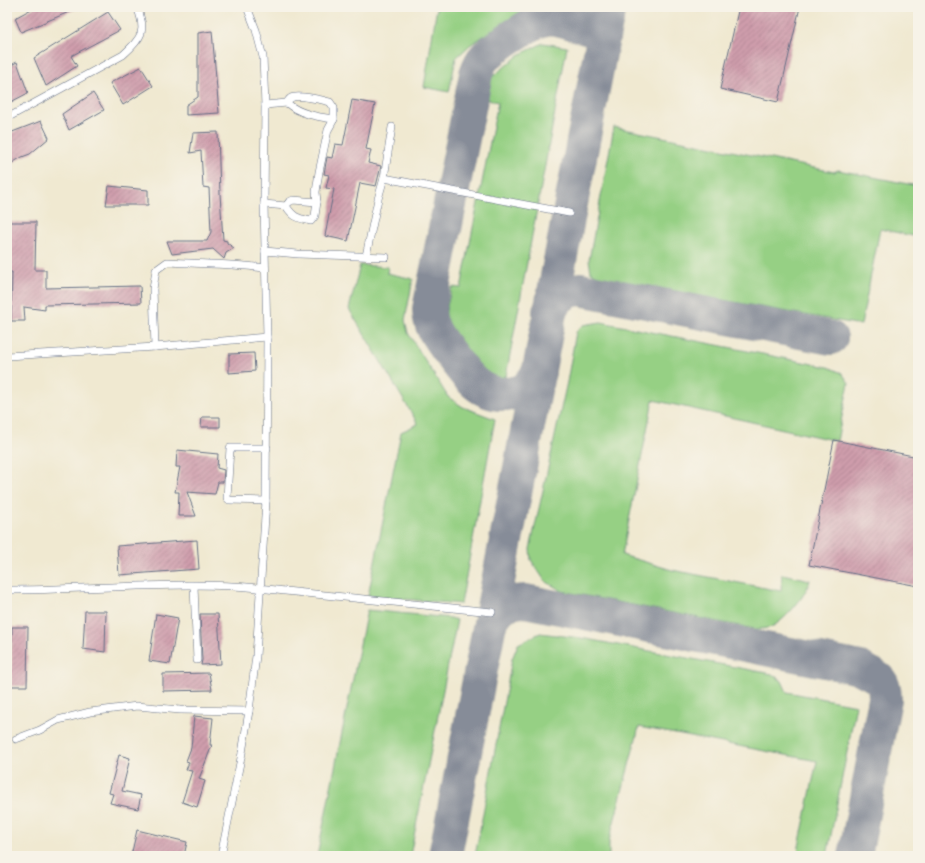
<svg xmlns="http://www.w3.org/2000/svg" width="925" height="863" viewBox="0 0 925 863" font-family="'IM FELL Great Primer',serif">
	<defs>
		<pattern id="building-hatch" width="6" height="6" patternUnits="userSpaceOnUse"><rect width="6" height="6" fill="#cf9dac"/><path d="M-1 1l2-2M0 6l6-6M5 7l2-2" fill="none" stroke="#a7808f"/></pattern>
	</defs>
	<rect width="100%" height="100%" fill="#f7f3e8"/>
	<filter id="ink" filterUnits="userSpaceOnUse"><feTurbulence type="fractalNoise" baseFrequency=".025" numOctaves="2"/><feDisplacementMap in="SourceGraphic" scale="8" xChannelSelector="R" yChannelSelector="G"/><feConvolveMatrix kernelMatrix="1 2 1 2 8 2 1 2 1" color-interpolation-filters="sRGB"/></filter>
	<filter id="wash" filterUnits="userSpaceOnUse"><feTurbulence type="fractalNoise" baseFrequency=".012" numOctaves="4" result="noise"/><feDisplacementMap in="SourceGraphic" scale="16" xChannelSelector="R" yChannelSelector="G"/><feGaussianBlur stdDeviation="0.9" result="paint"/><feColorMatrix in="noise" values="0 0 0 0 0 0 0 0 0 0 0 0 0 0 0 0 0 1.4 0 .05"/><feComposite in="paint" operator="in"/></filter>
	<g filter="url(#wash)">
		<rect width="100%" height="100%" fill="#f0e9d1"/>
		<g fill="#96d084" stroke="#588071">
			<path d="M437,7H530L526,8L470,45L456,58L449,92L424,87Z"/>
			<path d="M543,43L567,47L506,376L497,379L485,373L464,354L442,326L452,287L461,288L498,102L486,99L492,77L519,55Z"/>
			<path d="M614,127L834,172L838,170L918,186V237L880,229L861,325L601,278L591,272L589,260Z"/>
			<path d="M360,265L388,267L387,273L413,279L405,320L408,333L448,397L463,407L495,419L461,604L368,596L401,432L418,424L349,309Z"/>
			<path d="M601,322L828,367L842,373L849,383L837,441L653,400L622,555L672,570L781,591L782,574L810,580C807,595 786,619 773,626C768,629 760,629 755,629L562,591L545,581L531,560L530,549L567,382L576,332L583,325Z"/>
			<path d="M367,610L451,618L457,620L410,856H317Z"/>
			<path d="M540,633L581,638L772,674L782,681L787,692L856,705L827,856H797L817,761L639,727L609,841V856H475L507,686L512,659L518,644Z"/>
		</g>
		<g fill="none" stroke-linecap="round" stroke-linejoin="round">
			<g stroke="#868c98" stroke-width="34">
				<path d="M549,312C557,298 564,291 580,289L831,338"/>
				<path d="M539,372C535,377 530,385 525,389C519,393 512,394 505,394C479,395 465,374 451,355C440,340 429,328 429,309L476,74C478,68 480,62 484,58C493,48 533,21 546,19C561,16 585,31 597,27C601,26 604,21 607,19"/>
				<path d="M490,624C499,607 505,602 525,601L860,668C877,677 885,678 885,699L855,856"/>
				<path d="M445,856L609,7"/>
			</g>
		</g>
		<g id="blocks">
			<g fill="url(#building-hatch)">
				<path d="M35,7H81L21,32L15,18Z"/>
				<path d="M739,7H800L778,102L720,89Z"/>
				<path d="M108,12L120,30L71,56L77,66L46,86L34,58Z"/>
				<path d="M212,31L219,113L186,115V105L198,97V33Z"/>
				<path d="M17,62L28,93L7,104V67Z"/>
				<path d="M141,67L153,86L123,105L110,83Z"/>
				<path d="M93,93L104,110L69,130L62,114Z"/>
				<path d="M352,100L375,104L366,149L371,150L368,163L381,166L376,186L360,183L348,241L325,236L334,189L326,188L329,175L324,174L327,157L332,158L335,144L343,145Z"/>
				<path d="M41,121L49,138L30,154L22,157L7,166V134Z"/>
				<path d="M218,132L220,194L223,240L227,241V243L234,248L226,253L224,259L213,249L172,254L167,241H207L211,232L209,188L203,187L201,151L190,153L193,133Z"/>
				<path d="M109,186L148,190V205H106Z"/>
				<path d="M7,222H36L35,270H46V288L140,286L141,303L45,305V310L24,307L25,321H11L12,272H7Z"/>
				<path d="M254,353L255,371L229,373V354Z"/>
				<path d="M202,417H220V427H201Z"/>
				<path d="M834,440L918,457V586L809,565Z"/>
				<path d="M177,450L218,454L217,468L224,470L223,482H218L215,494L187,492L196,516H178L179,492H175L180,467H176Z"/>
				<path d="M197,540L199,569L119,575L117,546Z"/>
				<path d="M85,611H106L105,652L83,649Z"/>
				<path d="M156,614L178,618L170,664L149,661Z"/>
				<path d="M200,614H218L221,664L201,665L202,660Z"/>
				<path d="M12,627H28L27,686H11Z"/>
				<path d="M209,673L212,690L163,691V674Z"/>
				<path d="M194,716L213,718L210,745H212L199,779L205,781L197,807L182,802L192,771L186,770L189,762L186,761L191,748Z"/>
				<path d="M119,755L130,758L122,791L141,795L138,809L110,803L113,794L109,793Z"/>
				<path d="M137,830L187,842L184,856H131Z"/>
			</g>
		</g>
	</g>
	<g filter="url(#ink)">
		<use href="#blocks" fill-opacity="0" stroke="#667086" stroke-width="1"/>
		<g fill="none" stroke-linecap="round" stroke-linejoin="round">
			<g stroke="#667086" stroke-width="8">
				<g id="service">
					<path d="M265,105L287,103C299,114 318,117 334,119"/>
					<path d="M7,118L123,55C142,38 147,31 137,7"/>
					<path d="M384,178L569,213"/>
					<path d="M264,204L286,206C294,218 298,218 311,221L315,216L317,202L316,192L319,172L328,130L334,119V108L330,102C323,100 297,94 291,98C290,98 287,102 287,103"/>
					<path d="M286,206L289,202L293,200L317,202"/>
					<path d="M265,251L298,254L386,257"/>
					<path d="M366,256L378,199L384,178L392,127"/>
					<path d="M155,347L153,289L156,270L167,262C200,264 233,264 265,268"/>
					<path d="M7,356L155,347L267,337"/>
					<path d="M266,501L229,500L227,498L230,448H267"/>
					<path d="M194,586L197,660"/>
					<path d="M7,590C99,590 193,578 285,591L492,612"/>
					<path d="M16,739L40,730L58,720L90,712L137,706L180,710L249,711"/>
					<path d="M221,856L242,753L249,711L256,656L266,501L267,337L264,204L265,105L263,57L256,30L247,7"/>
				</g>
			</g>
			<use href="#service" stroke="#fff" stroke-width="7"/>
		</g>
	</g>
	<rect width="925" height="863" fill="none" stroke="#f7f3e8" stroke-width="24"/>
</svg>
